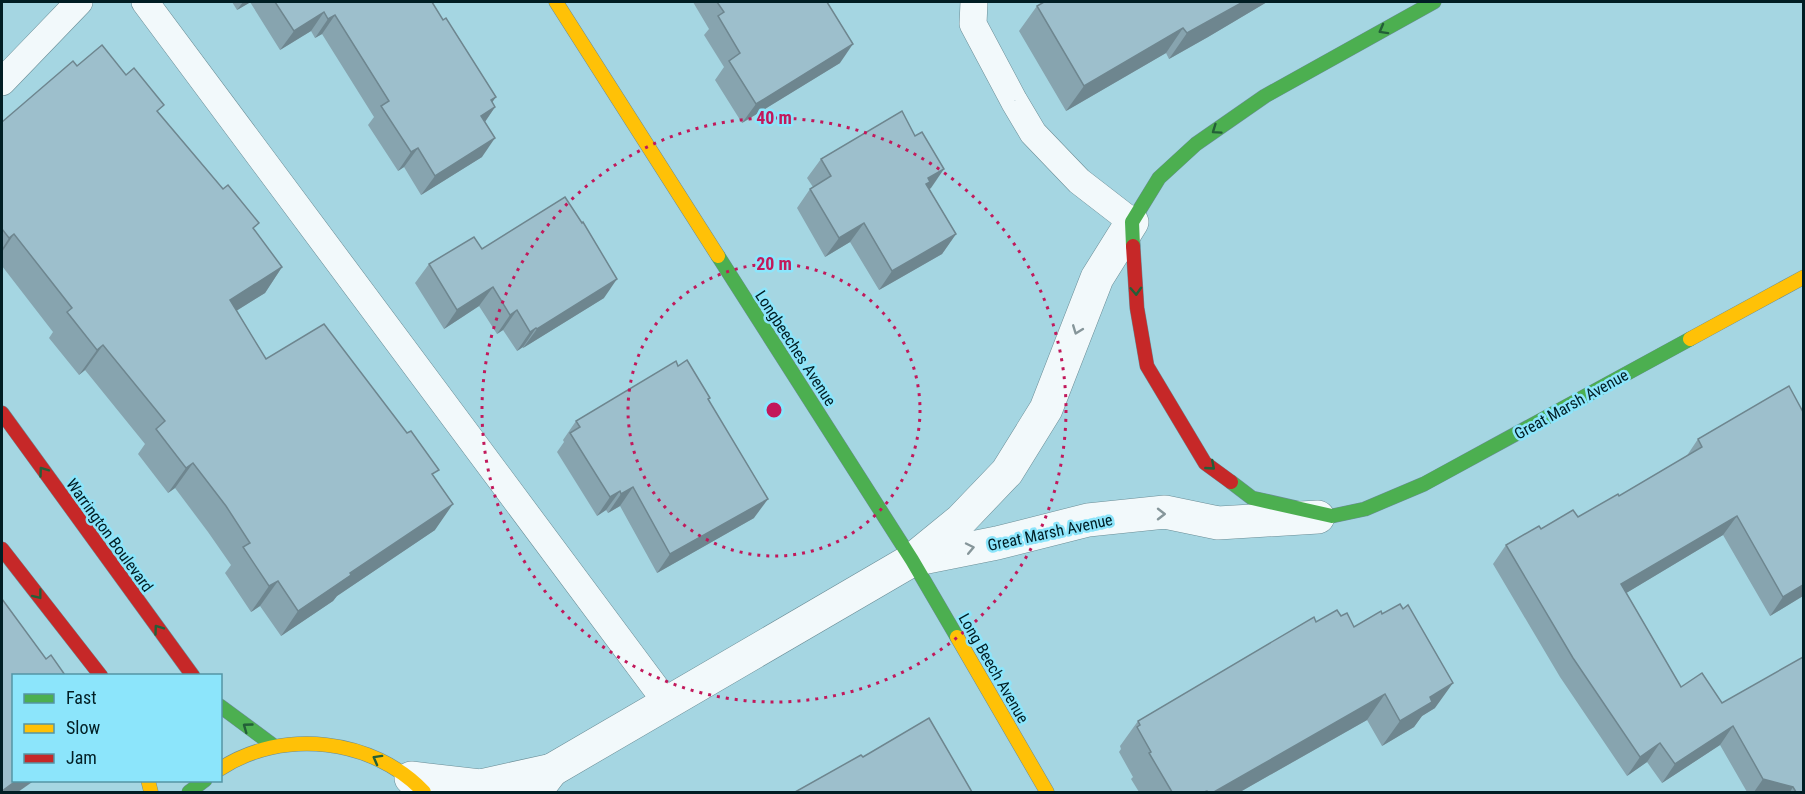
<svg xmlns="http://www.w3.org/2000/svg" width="1805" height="794" viewBox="0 0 1805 794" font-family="'Roboto Condensed',sans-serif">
	<rect width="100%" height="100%" fill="#a5d6e2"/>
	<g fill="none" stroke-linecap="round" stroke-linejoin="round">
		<g stroke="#6a8d96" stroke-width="28">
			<g id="lane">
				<path d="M145,2L667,703"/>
				<path d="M974,2L973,24L1014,101L1033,133L1079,181L1132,222"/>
				<path d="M2,82L79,2"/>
			</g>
		</g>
		<g stroke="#6a8d96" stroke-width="34">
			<g id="street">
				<path d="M917,559L997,543L1088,520L1165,512L1218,523L1318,517"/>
				<path d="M552,770L912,560L961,520L1007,472L1046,409L1097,278L1132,222"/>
				<path d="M411,778L480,786L552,770L535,792"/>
			</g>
		</g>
		<g stroke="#6a8d96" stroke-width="15">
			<g id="fast">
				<path d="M1133,246L1132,222L1159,178L1196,144L1265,96L1434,2"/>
				<path d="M718,256L912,560L957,637"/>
				<path d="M1231,482L1252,498L1332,516L1365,509L1424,484L1690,339"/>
				<path d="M220,706L274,746"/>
				<path d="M189,792L205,780"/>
			</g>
		</g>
		<g stroke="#6a8d96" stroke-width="15">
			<g id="slow">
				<path d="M556,2L718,256"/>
				<path d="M1690,339L1804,277"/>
				<path d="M957,637L1047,792"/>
				<path d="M220,769C282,728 373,738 424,792"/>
				<path d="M148,780L151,792"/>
			</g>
		</g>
		<g stroke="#6a8d96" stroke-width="15">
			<g id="jam">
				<path d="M1133,246L1137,308L1147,366L1205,463L1231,482"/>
				<path d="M2,413L193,676"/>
				<path d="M2,549L101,676"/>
			</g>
		</g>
		<use href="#lane" stroke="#f2f9fb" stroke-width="27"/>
		<use href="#street" stroke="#f2f9fb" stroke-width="33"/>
		<use href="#fast" stroke="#4caf50" stroke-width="14"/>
		<use href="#slow" stroke="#ffc107" stroke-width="14"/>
		<use href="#jam" stroke="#c62828" stroke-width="14"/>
	</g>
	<g fill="#87a4af">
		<path d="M232,2H432L495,107L485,122L482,157L421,195L404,167L398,171L368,125L374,117L322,34L315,38L311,31L280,50L250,2L237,10Z"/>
		<path d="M693,2H827L840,63L742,123L715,80L724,67L704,35L709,29Z"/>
		<path d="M1267,2L1208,37L1169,59L1166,53L1066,111L1019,31L1037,6Z"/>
		<path d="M77,66L158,113L254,230L282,267L265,293L236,311L266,359L434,477L435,530L337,596L333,601L281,636L260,606L251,612L225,573L231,565L208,532L175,488L168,493L138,454L145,444L85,370L79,375L49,338L53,332L2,266V122Z"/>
		<path d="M821,159L931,188L929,189L956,234L942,254L879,290L850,242L825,257L797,208L810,189L813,187L807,178Z"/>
		<path d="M482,249L604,298L523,348V347L517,351L503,330L497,334L479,306L444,329L415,283L429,264Z"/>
		<path d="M678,366L710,398L708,400L754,518L657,573L620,506L608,513L606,510L597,516L557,452L564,442L563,440L576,421Z"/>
		<path d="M1803,412V596L1770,616L1723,535L1626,593L1681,687L1722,703L1803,792H1747L1720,745L1662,783L1647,762L1627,776L1560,677L1493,564L1506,545L1541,529L1578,517L1619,496L1686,457L1698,439Z"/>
		<path d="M1341,616L1354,627L1435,708L1422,716L1414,727L1382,746L1367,720L1240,792H1139L1131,779L1133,777L1119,752L1121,749L1120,746L1138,721L1316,622Z"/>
	</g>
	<g fill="#6e868f">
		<path d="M243,2H251L237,10Z"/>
		<path d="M1243,2H1267L1208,37L1169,59L1187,33Z"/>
		<path d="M324,12L311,31L280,50L294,31Z"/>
		<path d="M335,15L322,34L315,38L328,19Z"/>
		<path d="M1183,28L1166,53L1066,111L1084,86Z"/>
		<path d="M853,44L840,63L742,123L756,104Z"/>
		<path d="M496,97L484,114L495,107L482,126L468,135L491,100Z"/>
		<path d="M495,138L482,157L421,195L435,176Z"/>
		<path d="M418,148L404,167L398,171L411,152Z"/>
		<path d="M944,169L931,188L922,193L928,178Z"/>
		<path d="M864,223L850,242L825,257L839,238Z"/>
		<path d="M14,234L2,252V249L9,238Z"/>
		<path d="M956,234L942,254L879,290L892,271Z"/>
		<path d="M282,267L265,293L212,326L230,300Z"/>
		<path d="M617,279L604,298L523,348L537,329Z"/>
		<path d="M493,287L479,306L444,329L457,310Z"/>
		<path d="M517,310L503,330L497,334L510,315Z"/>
		<path d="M536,328L523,347L517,351L530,332Z"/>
		<path d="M103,345L85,370L79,375L97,350Z"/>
		<path d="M193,463L175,488L168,493L186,468Z"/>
		<path d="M633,487L620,506L608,513L621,494Z"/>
		<path d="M620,491L606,510L597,516L610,497Z"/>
		<path d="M768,499L754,518L657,573L670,554Z"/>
		<path d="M453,504L435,530L337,596L333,601L281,636L298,611L350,573Z"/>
		<path d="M1737,516L1723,535L1608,604L1621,584Z"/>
		<path d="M278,581L260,606L251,612L269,586Z"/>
		<path d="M1803,585V596L1770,616L1783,597Z"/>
		<path d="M1453,683L1435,708L1422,716L1414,727L1382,746L1400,721L1430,697Z"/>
		<path d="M1385,694L1367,720L1240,792H1214Z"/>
		<path d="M1733,726L1720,745L1662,783L1675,764Z"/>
		<path d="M1660,743L1647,762L1627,776L1640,757Z"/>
		<path d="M1763,779L1793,787L1790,792H1754Z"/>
		<path d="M17,780H35L18,792H2V791Z"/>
	</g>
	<g fill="#9dbfcc" stroke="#6e868f" stroke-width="1.5">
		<path d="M275,2H432L443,20L446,18L496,97L491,100L495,107L481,116L495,138L435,176L418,148L411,152L381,106L389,101L335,15L328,19L324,12L294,31Z"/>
		<path d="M717,2H827L853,44L756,104L729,61L740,53L718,16L724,12Z"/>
		<path d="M1044,2H1243L1187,33L1183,28L1084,86L1037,6Z"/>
		<path d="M102,45L126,75L134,68L164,105L157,111L223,189L228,185L259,223L253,228L282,267L230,300L266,359L324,324L407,433L411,431L439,470L432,474L453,504L350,573L351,575L298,611L278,581L269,586L243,547L250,543L226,506L193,463L186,468L156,429L165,421L103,345L97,350L67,312L72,308L14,234L9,238L2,229V122L73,61L77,66Z"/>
		<path d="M902,111L915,136L922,132L944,169L928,178L930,182L926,184L956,234L892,271L864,223L839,238L810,189L831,176L821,159Z"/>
		<path d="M565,197L582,223L583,222L617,279L537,329L536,328L530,332L517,310L510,315L493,287L457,310L429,264L474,237L482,249Z"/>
		<path d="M687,360L710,398L708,399L768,499L670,554L633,487L621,494L620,491L610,497L570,433L580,427L576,421L676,361L678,366Z"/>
		<path d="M1789,386L1803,412V585L1783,597L1737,516L1621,584L1681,687L1702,673L1722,703L1803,657V792H1796L1793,787L1763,779L1733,726L1675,764L1660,743L1640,757L1573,658L1506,545L1539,526L1541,529L1573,510L1578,517L1618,494L1619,496L1702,447L1698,439Z"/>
		<path d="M2,599L46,659L51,655L65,675H14V780H17L2,791Z"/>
		<path d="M1400,604L1403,609L1408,605L1453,683L1430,697L1432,702L1400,721L1385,694L1214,792H1208L1207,791L1204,792H1172L1149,753L1151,752L1137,727L1140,725L1138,721L1314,617L1316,622L1337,610L1341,616L1347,613L1354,627L1381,611L1382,614Z"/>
		<path d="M929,718L972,792H795L861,755L863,757Z"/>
	</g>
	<defs><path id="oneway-chevron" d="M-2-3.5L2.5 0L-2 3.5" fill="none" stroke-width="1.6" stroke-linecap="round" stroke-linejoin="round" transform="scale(1.5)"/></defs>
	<g stroke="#235f38">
		<use href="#oneway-chevron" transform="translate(1383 30) rotate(151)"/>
		<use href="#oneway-chevron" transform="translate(1216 130) rotate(145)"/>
		<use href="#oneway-chevron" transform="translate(1136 291) rotate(87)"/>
		<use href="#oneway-chevron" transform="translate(1211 466) rotate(41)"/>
		<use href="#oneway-chevron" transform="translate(43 471) rotate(-126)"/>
		<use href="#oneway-chevron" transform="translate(38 595) rotate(52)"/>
		<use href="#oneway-chevron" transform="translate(158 629) rotate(-126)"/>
		<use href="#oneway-chevron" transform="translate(247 727) rotate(-144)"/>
		<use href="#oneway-chevron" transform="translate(377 759) rotate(-151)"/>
	</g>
	<g stroke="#86969a">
		<use href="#oneway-chevron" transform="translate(1077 330) rotate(111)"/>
		<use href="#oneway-chevron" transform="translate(1161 514)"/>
		<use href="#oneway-chevron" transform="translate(970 548) rotate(-12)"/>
	</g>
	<g fill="none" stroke="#c2185b" stroke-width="3" stroke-dasharray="3 6">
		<circle cx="774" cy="410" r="146"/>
		<circle cx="774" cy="410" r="292"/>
	</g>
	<g text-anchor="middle" stroke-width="5" stroke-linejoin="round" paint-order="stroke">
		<g font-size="16" fill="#011e24" stroke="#8ce5fb">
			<text transform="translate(796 348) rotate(57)" y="6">Longbeeches Avenue</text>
			<text transform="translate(1571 404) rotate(-29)" y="6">Great Marsh Avenue</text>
			<text transform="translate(1050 532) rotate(-12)" y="6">Great Marsh Avenue</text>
			<text transform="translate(110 535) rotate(54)" y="6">Warrington Boulevard</text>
			<text transform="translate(994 668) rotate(60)" y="6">Long Beech Avenue</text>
		</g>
	</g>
	<circle cx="774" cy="410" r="9" fill="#c2185b" stroke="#8ce5fb" stroke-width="3"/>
	<g font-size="18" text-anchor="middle" font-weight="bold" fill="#c2185b" stroke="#8ce5fb" stroke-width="5" stroke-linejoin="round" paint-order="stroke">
		<text x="774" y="124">40 m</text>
		<text x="774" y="270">20 m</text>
	</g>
	<rect width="1805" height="794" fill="none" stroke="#011e24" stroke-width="6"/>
	<rect x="12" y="674" width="210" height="108" fill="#8ce5fb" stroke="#5495a5" stroke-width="1.5"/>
	<rect x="24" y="694" width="30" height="9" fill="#4caf50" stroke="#5495a5" stroke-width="1.5"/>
	<text x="66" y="704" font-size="18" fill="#011e24">Fast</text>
	<rect x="24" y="724" width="30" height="9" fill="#ffc107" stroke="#5495a5" stroke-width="1.5"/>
	<text x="66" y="734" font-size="18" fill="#011e24">Slow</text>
	<rect x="24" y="754" width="30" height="9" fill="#c62828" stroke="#5495a5" stroke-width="1.5"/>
	<text x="66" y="764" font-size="18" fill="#011e24">Jam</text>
</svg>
